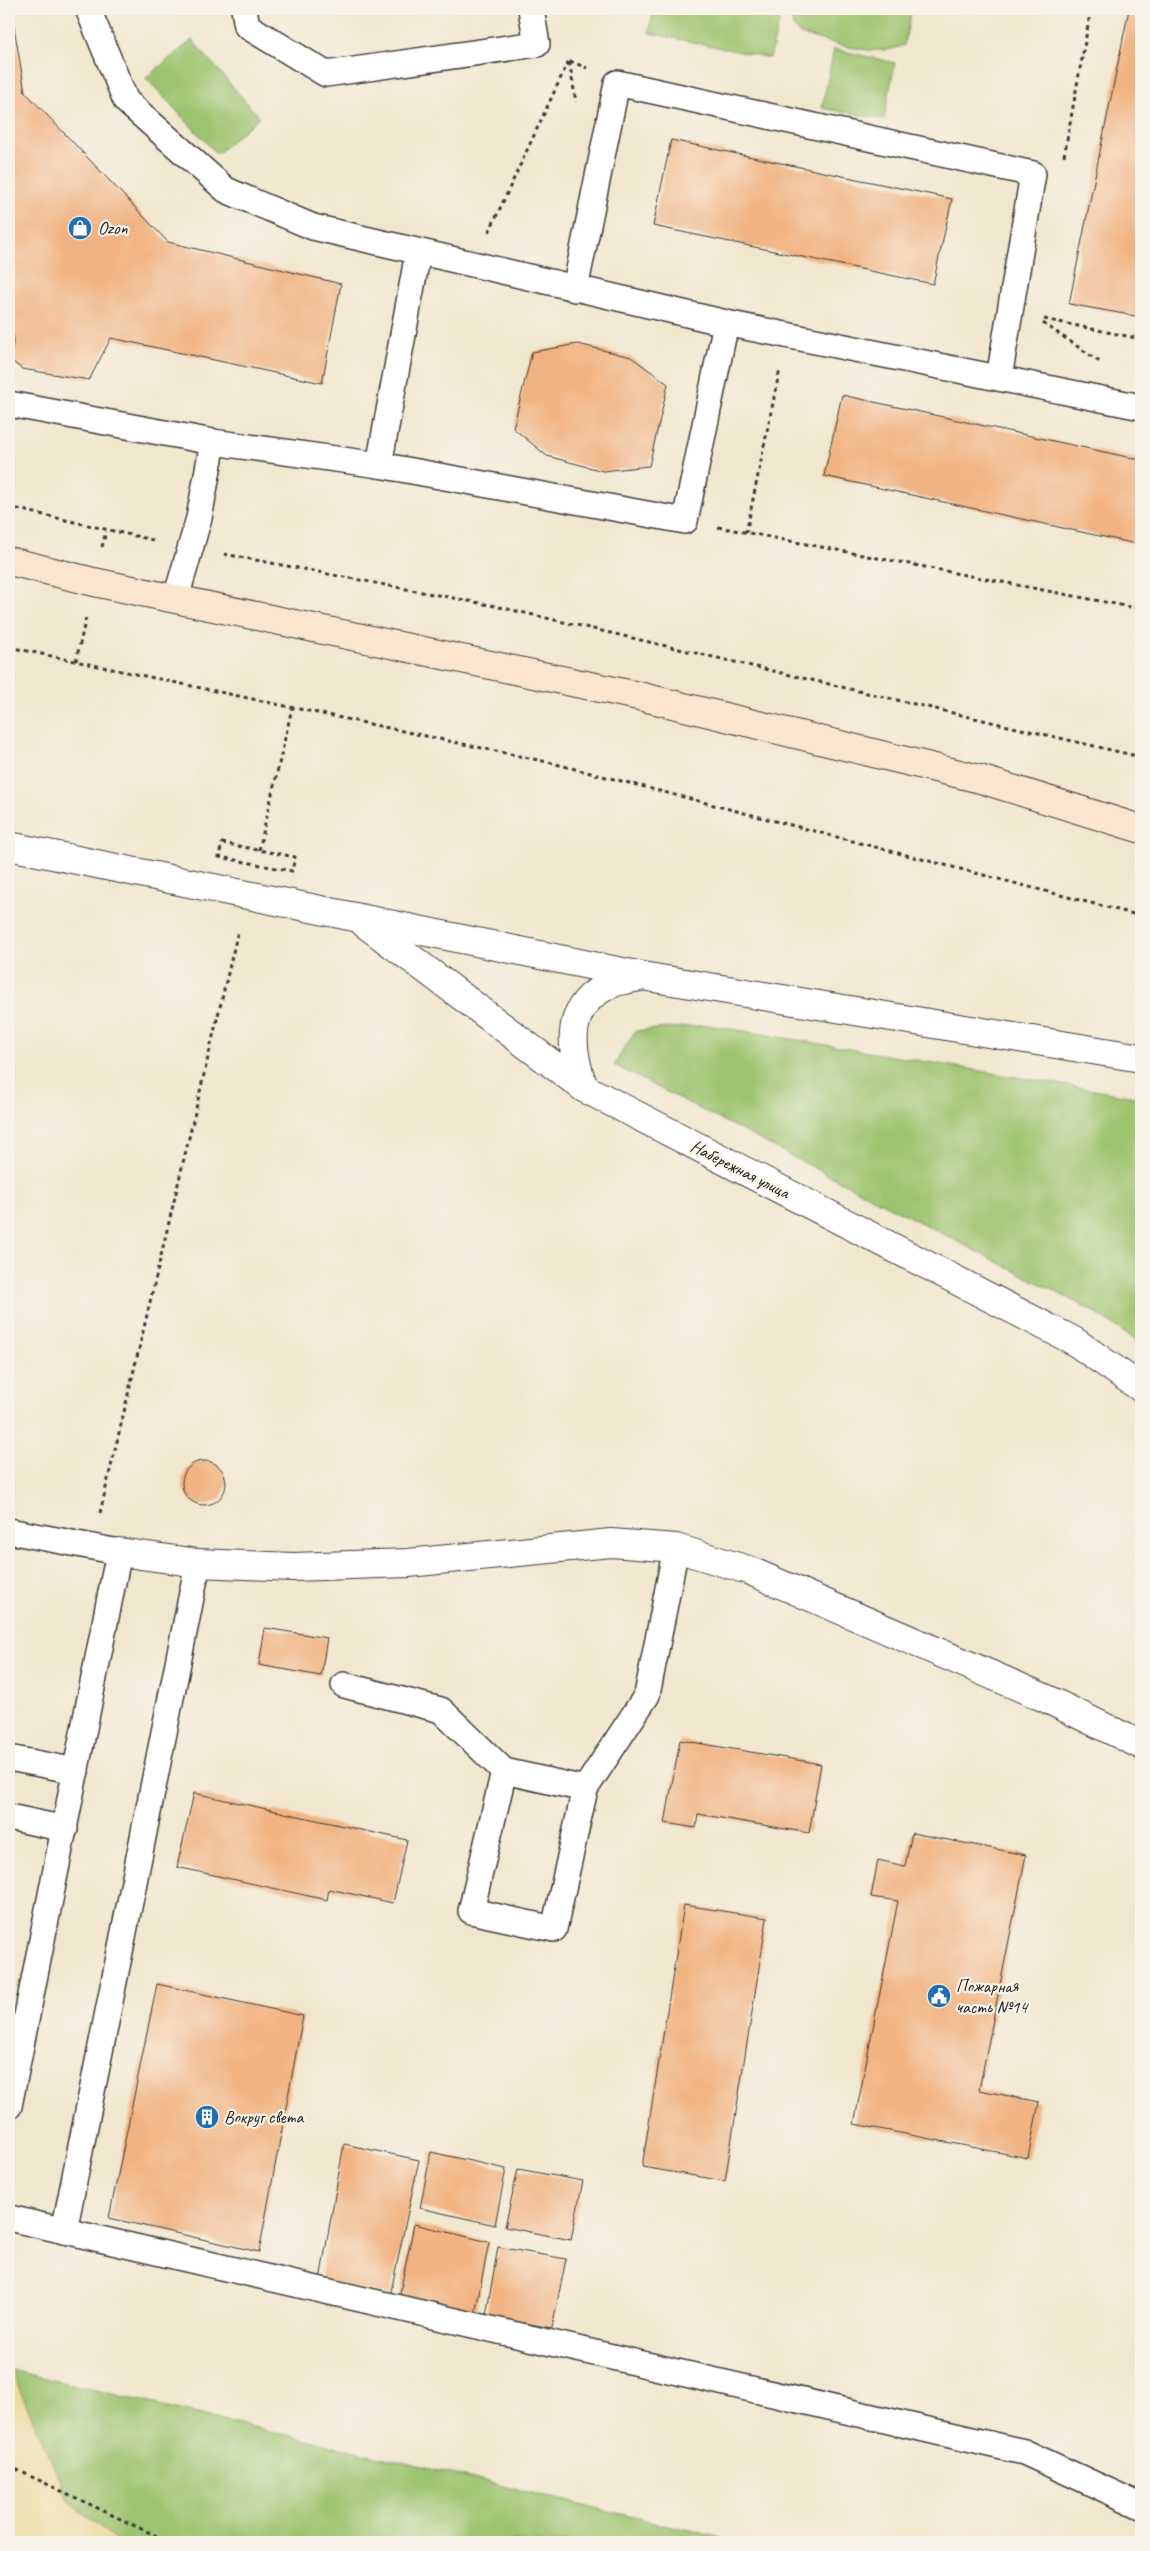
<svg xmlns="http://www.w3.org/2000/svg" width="1150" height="2551" viewBox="0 0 1150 2551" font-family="Caveat,sans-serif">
	<rect width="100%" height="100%" fill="#f7f3e8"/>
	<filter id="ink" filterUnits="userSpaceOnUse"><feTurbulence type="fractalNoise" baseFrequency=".02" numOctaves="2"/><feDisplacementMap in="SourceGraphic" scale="10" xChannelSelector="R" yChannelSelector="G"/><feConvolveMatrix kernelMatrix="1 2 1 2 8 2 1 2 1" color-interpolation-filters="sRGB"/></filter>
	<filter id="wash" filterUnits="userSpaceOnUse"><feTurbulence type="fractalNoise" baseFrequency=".0096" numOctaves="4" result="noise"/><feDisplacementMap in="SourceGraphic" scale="20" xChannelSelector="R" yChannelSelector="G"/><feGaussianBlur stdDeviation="1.12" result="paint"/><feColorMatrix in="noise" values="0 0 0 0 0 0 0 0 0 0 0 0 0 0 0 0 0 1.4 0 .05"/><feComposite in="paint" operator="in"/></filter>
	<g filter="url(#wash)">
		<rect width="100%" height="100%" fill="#f1e7ce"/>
		<g fill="#9dc46f" stroke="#5c7046">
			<path d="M654,9H782L770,58L649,33Z"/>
			<path d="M794,9H909L911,13L904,45C874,59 833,42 802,35C790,27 791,22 794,9Z"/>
			<path d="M192,40L259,117L217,154L146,78Z"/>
			<path d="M834,49L895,63L884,119L822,108Z"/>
			<path d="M708,1025L1141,1098V1344L1091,1310L614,1065L635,1031Z"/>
			<path d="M11,2370L740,2542H118L69,2501Z"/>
		</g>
		<path fill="#eeda9e" stroke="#857b5d" d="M9,2369L11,2370L69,2501L118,2542H9Z"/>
		<g id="blocks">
			<g fill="#f1b382">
				<path d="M9,9H11L25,92L168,242L341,284L322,383L111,338L89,380L22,369L10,360L14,337L9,331Z"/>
				<path d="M1129,9H1141V317L1069,304Z"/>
				<path d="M671,140L952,199L933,284L653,226Z"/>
				<path d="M578,344L631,357L668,384L649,466L603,471L547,456L513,428L532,352Z"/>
				<path d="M842,395L1141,460V545L824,476Z"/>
				<circle cx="204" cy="1483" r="22"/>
				<path d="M265,1628L327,1638L321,1676L259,1665Z"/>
				<path d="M680,1740L821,1764L809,1833L698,1814L696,1828L665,1823Z"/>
				<path d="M194,1793L407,1840L393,1903L329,1889L327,1900L177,1867Z"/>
				<path d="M912,1833L1026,1855L979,2090L1039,2102L1028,2158L854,2124L898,1901L871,1897L878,1860L905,1866Z"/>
				<path d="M684,1905L767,1918L725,2181L642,2167Z"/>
				<path d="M157,1984L303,2016L259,2252L109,2218Z"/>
				<path d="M344,2144L419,2160L390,2296L320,2280Z"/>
				<path d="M431,2152L506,2169L495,2225L420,2208Z"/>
				<path d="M518,2169L583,2181L571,2240L505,2227Z"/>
				<path d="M414,2224L489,2242L475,2314L399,2298Z"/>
				<path d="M498,2247L566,2259L552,2328L486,2316Z"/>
			</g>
		</g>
	</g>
	<g filter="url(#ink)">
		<use href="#blocks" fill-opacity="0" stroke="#3c3a37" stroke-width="1"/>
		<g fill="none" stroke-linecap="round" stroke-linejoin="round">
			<g stroke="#3c3a37" stroke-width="28">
				<g id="lane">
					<path d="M88,9L126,101L226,190L313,227L726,323L1141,407"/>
					<path d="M244,9L247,26L326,74L537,44L531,9"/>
					<path d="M575,289L617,83L1033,174L999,378"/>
					<path d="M9,404L213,442L379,465L418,253"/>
					<path d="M379,465L685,521L726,323"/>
					<path d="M176,598L199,518L213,442"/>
					<path d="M9,1531L119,1552L9,2106"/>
					<path d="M344,1685L441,1710L504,1771"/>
					<path d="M9,1758L76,1771"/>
					<path d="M585,1789L504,1771L471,1911L554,1929L585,1789L647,1695L676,1548"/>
					<path d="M9,1817L65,1829"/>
					<path d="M9,2218L1024,2452L1141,2506"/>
					<path d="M64,2231L198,1563"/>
				</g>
			</g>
			<g stroke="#3c3a37" stroke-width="30">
				<g id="street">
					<path d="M9,846L642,976L1141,1058"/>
					<path d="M364,923L584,1088L1074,1341L1141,1388"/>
					<path d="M584,1088C569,1048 564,1003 613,983C621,980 631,979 639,977"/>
					<path d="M119,1552L198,1563L293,1567L408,1563L611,1543L676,1548L748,1570L1045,1698L1141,1745"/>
				</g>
			</g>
			<g stroke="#3c3a37" stroke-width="30">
				<path id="secondary" d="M9,561L94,582L643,697L980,779L1141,829"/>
			</g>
			<g stroke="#3c3a37" stroke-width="3" stroke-dasharray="4 4" stroke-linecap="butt">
				<path d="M570,61L587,68"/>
				<path d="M1064,156L1091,9"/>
				<path d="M489,232L569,60L576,102"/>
				<path d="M1044,319L1141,339"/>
				<path d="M1043,323L1100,362"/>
				<path d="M9,507L157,541"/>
				<path d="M718,527L1141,609"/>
				<path d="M746,533L780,369"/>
				<path d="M102,547L106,531"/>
				<path d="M224,554L495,606L1141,757"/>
				<path d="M9,647L552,763L1141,916"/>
				<path d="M76,661L86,617"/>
				<path d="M222,843L295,857L292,871L219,857Z"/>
				<path d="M259,850L292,708"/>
				<path d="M100,1513L238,931"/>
				<path d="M9,2466L169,2542"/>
			</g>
			<use href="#lane" stroke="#fff" stroke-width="25"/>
			<use href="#street" stroke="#fff" stroke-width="28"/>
			<use href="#secondary" stroke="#fce5cf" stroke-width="28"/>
		</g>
	</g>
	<defs>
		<g id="shop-disc" transform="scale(1.25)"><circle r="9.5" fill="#1f6fb2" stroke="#f7f3e8"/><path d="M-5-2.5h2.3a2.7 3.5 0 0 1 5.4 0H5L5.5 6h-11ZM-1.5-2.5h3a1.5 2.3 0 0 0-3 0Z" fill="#fff"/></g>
		<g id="civic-disc" transform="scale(1.25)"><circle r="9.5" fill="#1f6fb2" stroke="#f7f3e8"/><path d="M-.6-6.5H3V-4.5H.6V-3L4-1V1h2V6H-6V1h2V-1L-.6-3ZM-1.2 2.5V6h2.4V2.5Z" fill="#fff"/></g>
		<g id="building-disc" transform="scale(1.25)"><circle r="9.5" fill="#1f6fb2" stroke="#f7f3e8"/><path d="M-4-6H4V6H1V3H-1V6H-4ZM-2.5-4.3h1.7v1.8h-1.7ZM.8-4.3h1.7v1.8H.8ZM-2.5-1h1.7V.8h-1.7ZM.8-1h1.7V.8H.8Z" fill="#fff"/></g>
	</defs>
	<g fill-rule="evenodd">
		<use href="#shop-disc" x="80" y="228"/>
		<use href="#civic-disc" x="939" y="1996"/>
		<use href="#building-disc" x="207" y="2117"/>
	</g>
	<g text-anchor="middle" stroke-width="4.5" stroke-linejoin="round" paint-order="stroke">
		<g font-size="18" fill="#1c1c1c" stroke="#f7f3e8" text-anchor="start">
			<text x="98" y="234">Ozon</text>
			<text x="956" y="1992">Пожарная<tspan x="956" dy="21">часть №14</tspan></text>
			<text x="224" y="2123">Вокруг света</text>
		</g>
		<g font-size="18" fill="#1c1c1c" stroke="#f7f3e8">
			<text transform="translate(740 1169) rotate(27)" y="6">Набережная улица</text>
		</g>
	</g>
	<rect width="1150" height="2551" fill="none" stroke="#f7f3e8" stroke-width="30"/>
</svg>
